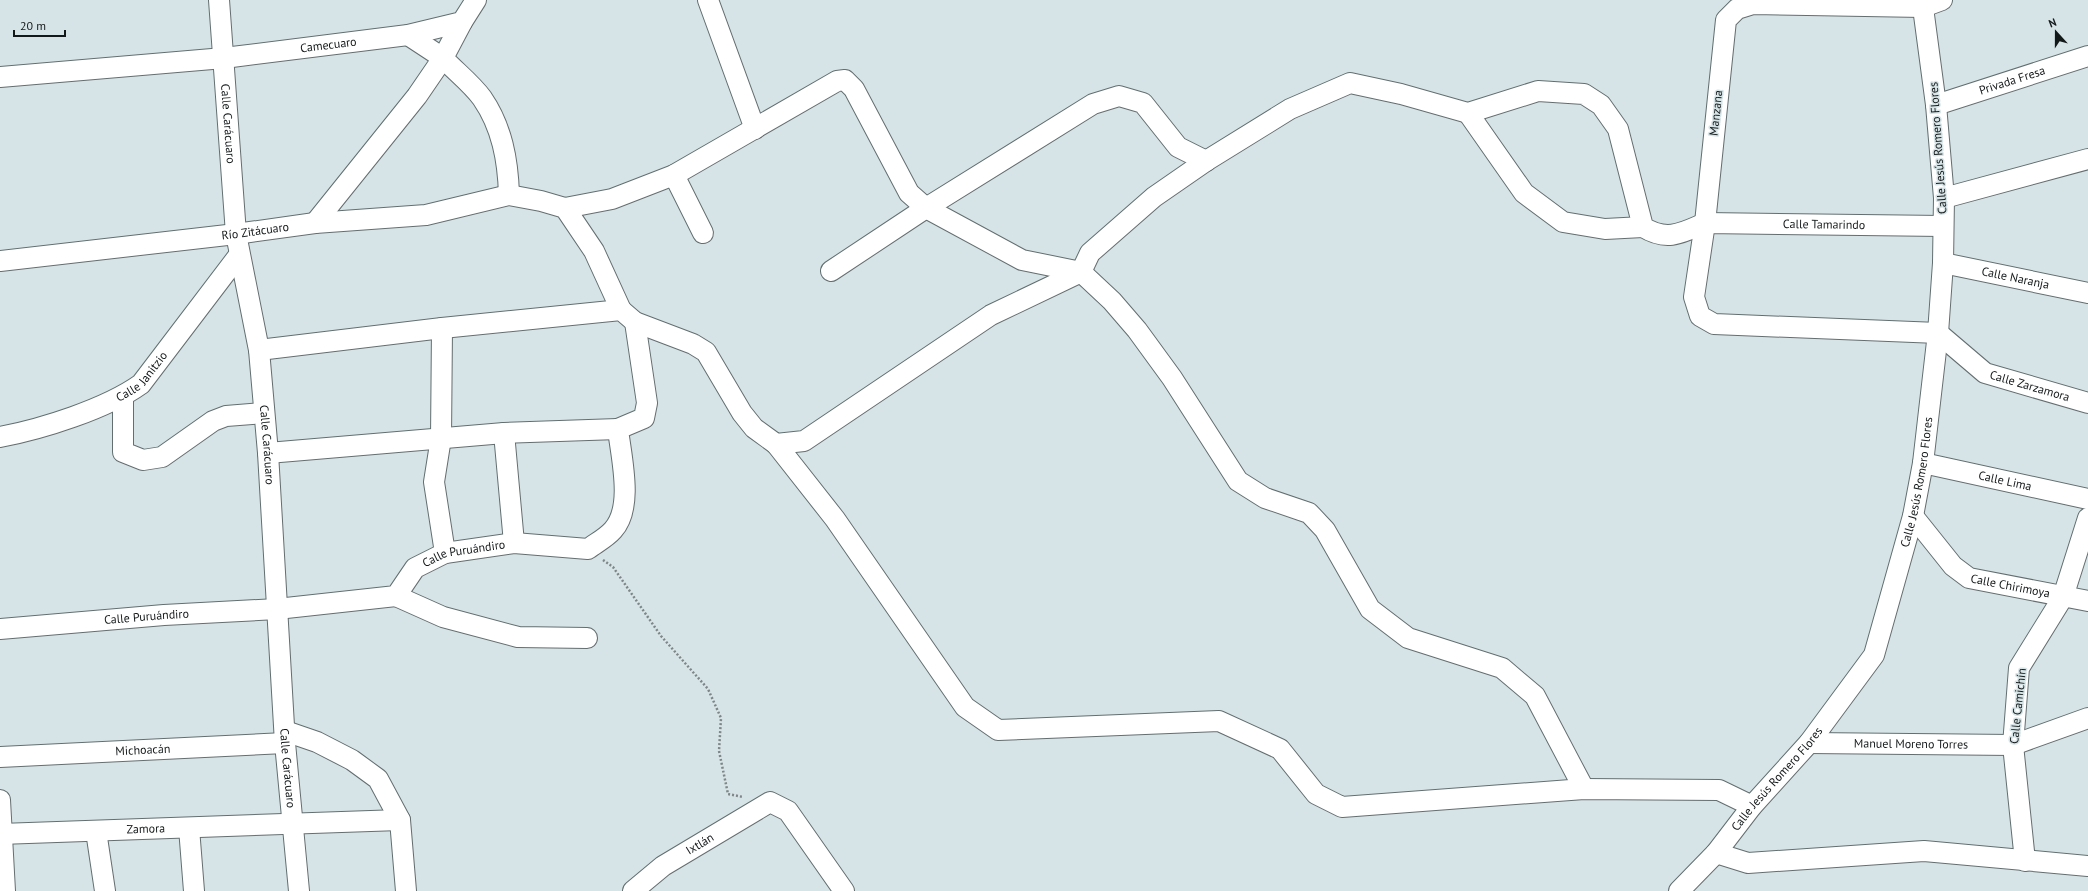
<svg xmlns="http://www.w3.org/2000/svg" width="2088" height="891" viewBox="0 0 2088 891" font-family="'PT Sans',sans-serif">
	<rect width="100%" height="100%" fill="#d7e4e7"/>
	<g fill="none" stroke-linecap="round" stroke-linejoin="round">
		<g stroke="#636e70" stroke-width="22">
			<g id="minor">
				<path id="s1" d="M219,0L236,234L259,350L268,453L285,743L299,891"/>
				<path d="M708,0L755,129"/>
				<path id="s2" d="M1942,0L1923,7L1753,4L1737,9L1726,20L1705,223L1694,297L1700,316L1714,324L1938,333L1985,373L2088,403"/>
				<path d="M462,22L443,58C455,71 471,83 482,98C502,127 508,160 509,195"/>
				<path id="s3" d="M0,77L224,58L408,35L462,22L476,0"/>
				<path id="s4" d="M1936,105L2088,56"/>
				<path d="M1468,113L1524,193L1563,222L1605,229L1643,227"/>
				<path d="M674,175L703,233"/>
				<path d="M1944,198L2088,159"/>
				<path d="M565,208L612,199L674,175L837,81L845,80L854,89L909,193L926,208L1022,260L1081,272L1112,301L1137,330L1172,378L1238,481L1265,498L1309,513L1325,530L1370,609L1408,638L1502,668L1535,696L1584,789"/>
				<path d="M315,223L417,96L443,58L408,35"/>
				<path id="s5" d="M0,261L236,234L315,223L426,215L509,195L541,201L565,208L594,251L621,310"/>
				<path id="s6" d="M1943,263L2088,293"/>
				<path d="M831,271L926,208L1093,104L1119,96L1143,103L1178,147L1206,161"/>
				<path d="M442,328L441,438L434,482L445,553"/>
				<path id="s7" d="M259,350L442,328L621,310L635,322L693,344L706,352L742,413L754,428L776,444L804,441L991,315L1081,272L1090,253L1154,197L1206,161L1290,109L1350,83L1401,94L1468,113L1538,91L1584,94L1601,105L1618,129L1643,227C1667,242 1682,233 1705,223L1943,226"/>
				<path d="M123,396V452L143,460L162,457L213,421L226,416L264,413"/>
				<path d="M504,433L514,543"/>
				<path id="s8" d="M0,437C42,429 106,409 141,384L239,255"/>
				<path d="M776,444L835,519L965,707L998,730L1219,721L1280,749L1316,794L1342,807L1584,789L1719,790L1752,806"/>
				<path d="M268,453L504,433L618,429"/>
				<path id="s9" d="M1923,463L2088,499"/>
				<path id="s10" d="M1913,516L1953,566L1969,578L2088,601"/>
				<path d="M396,596L443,617L518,637L587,638"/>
				<path id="s11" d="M0,629L164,615L277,609L396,596L415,568L445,553L514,543L588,549C596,543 606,538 613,530C634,507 621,457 618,429L644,418L647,403L635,322"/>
				<path d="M285,731L317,742L352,760L378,779L400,820L406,891"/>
				<path id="s12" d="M1809,743L2013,745L2088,718"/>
				<path id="s13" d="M0,757L285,743"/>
				<path d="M0,800L5,891"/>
				<path d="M189,828L194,891"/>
				<path d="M96,831L105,891"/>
				<path id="s14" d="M0,834L400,820"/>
				<path d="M1716,853L1748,863L1924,851L2088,866"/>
				<path d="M2025,861L2013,745L2019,668L2063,597L2088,518"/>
				<path id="s15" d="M633,891L663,866L770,802L788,811L844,891"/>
				<path id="s16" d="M1679,891L1716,853L1752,806L1809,743L1874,655L1913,516L1923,463L1938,333L1943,263L1944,198L1936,105L1922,0"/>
			</g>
		</g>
		<path stroke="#7d8688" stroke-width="2.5" stroke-dasharray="2 2" stroke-linecap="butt" d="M603,560L613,567L661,636L708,689L721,718L719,751L728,794L743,797"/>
		<use href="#minor" stroke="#fff" stroke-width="20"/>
	</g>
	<g text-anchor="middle" stroke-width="3" stroke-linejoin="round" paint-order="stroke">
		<g font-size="12" fill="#131819" stroke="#d7e4e7">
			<text dy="4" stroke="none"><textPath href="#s3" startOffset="330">Camecuaro</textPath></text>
			<text dy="4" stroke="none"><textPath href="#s4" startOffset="80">Privada Fresa</textPath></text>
			<text transform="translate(1716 113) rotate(-84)" y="4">Manzana</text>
			<text dy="4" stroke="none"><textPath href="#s1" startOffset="124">Calle Carácuaro</textPath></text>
			<text transform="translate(1938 148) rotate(-94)" y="4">Calle Jesús Romero Flores</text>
			<text dy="4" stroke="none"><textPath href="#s7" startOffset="1841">Calle Tamarindo</textPath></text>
			<text dy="4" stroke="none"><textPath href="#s5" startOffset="257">Río Zitácuaro</textPath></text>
			<text dy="4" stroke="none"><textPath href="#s6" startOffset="74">Calle Naranja</textPath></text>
			<text dy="4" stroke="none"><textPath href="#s8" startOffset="157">Calle Janitzio</textPath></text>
			<text dy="4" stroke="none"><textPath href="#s2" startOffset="870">Calle Zarzamora</textPath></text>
			<text dy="4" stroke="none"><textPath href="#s1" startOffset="448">Calle Carácuaro</textPath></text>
			<text dy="4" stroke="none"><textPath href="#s9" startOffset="84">Calle Lima</textPath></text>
			<text dy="4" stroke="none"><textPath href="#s16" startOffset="485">Calle Jesús Romero Flores</textPath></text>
			<text dy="4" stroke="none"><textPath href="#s11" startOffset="483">Calle Puruándiro</textPath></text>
			<text dy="4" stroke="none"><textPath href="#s10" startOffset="126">Calle Chirimoya</textPath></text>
			<text dy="4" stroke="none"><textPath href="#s11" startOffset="147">Calle Puruándiro</textPath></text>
			<text transform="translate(2018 706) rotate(-84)" y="4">Calle Camichín</text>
			<text dy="4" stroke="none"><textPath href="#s12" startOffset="102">Manuel Moreno Torres</textPath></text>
			<text dy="4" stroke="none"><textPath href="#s13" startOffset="143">Michoacán</textPath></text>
			<text dy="4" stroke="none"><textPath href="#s1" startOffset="772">Calle Carácuaro</textPath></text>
			<text dy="4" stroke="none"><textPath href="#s16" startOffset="149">Calle Jesús Romero Flores</textPath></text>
			<text dy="4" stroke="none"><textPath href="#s14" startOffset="146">Zamora</textPath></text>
			<text dy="4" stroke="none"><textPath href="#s15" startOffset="82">Ixtlán</textPath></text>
		</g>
	</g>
	<g transform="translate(2056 32) rotate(339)" stroke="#d7e4e7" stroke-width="3" paint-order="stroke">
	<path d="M0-3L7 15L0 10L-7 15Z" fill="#131819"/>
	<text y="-6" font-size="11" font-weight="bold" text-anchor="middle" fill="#131819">N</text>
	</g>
	<path d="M14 30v6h51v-6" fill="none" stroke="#131819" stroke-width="2"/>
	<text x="20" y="30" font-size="12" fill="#131819" stroke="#d7e4e7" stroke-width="3" paint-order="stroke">20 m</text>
</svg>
